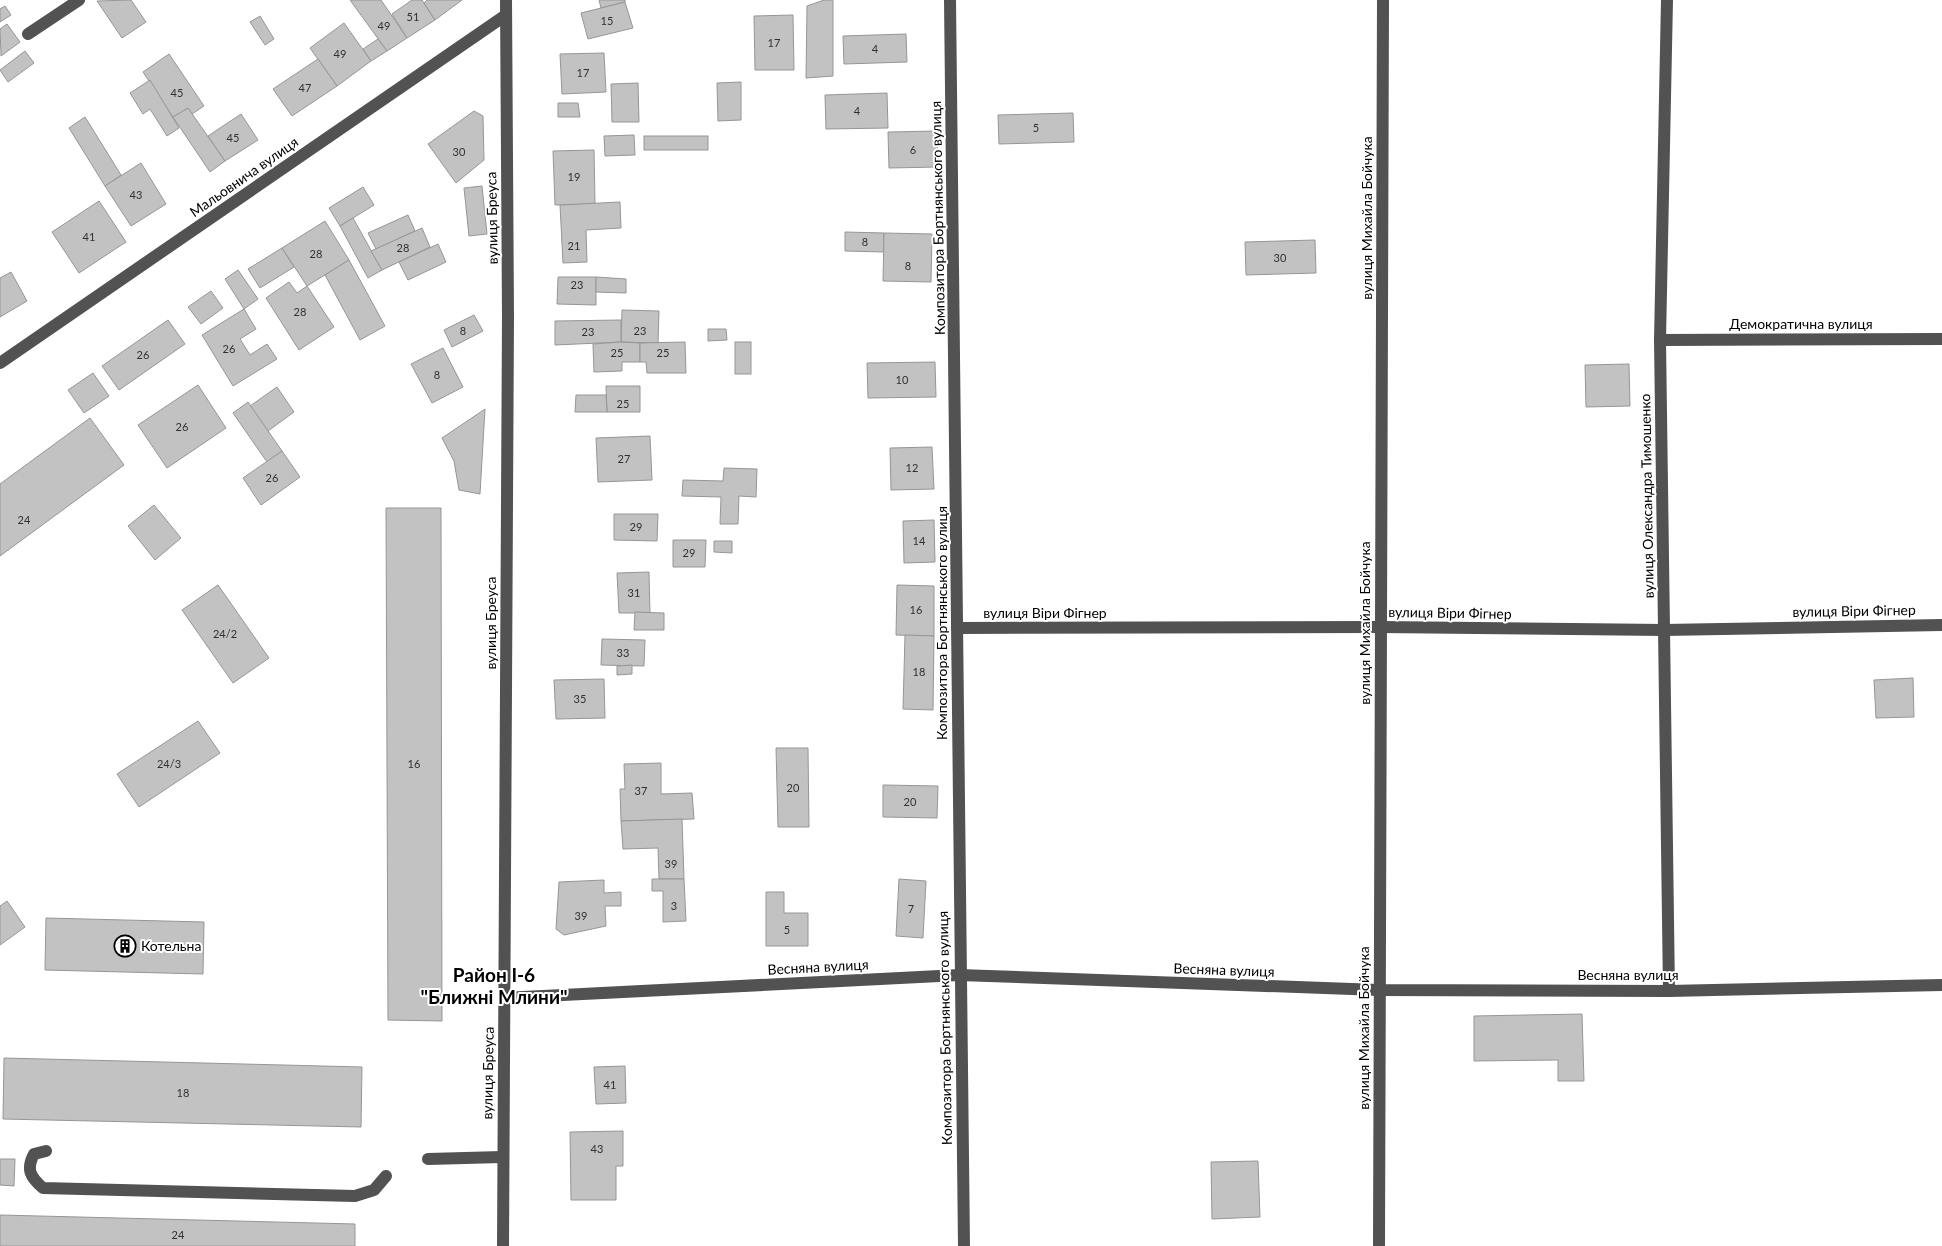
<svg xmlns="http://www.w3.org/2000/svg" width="1942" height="1246" viewBox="0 0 1942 1246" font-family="Lato,sans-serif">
	<rect width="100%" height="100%" fill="#fff"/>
	<g fill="#c2c2c2" stroke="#969696">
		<path d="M131,0L146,22L122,38L97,1Z"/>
		<path d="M350,0H381L407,38L387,51Z"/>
		<path d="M412,0H422L435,20L407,38L392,14Z"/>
		<path d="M427,0H462L435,20L424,3Z"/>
		<path d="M599,0H625V2L601,8Z"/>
		<path d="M824,0H833V76L806,78L807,6Z"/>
		<path d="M625,2L633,28L588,39L581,13Z"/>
		<path d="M5,6L11,15L0,22V9Z"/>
		<path d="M793,15L794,70H755L754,16Z"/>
		<path d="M260,16L274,39L265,45L250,22Z"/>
		<path d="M344,23L371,61L337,86L310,48Z"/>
		<path d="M7,24L20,42L1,56L0,29Z"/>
		<path d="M906,34L907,62L844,64L843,36Z"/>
		<path d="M378,39L387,51L371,61L363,49Z"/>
		<path d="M25,51L34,63L8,82L0,70Z"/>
		<path d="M604,53L606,92L562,94L560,54Z"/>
		<path d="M169,54L204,106L192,114L188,108L173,117L143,72Z"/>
		<path d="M318,59L337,86L292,116L273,89Z"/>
		<path d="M150,80L179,128L167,136L150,109L143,114L130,93Z"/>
		<path d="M741,82V120L718,121L717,83Z"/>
		<path d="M638,83L639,122H612L611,84Z"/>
		<path d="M887,93L888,128L826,129L825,95Z"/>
		<path d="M558,103H578L580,117H558Z"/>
		<path d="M188,108L225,161L210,172L173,117Z"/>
		<path d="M474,111L483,116L484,160L456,183L428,144Z"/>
		<path d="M1073,113L1074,142L999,144L998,115Z"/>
		<path d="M241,114L258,140L225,161L208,136Z"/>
		<path d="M85,117L121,175L105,186L69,128Z"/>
		<path d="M937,131L938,167L889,168L888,132Z"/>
		<path d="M634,135L635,155L605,156L604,136Z"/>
		<rect x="644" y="136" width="64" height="14"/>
		<path d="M594,150L595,204L555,205L553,151Z"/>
		<path d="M141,163L166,204L131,226L105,186Z"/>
		<path d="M482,186L487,234L469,236L464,188Z"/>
		<path d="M363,187L374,205L340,226L329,208Z"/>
		<path d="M99,201L126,242L79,273L52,232Z"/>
		<path d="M620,202L621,228L586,230L587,262L563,263L560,205Z"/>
		<path d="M408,215L415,231L376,249L368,233Z"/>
		<path d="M353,218L382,270L368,278L340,226Z"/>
		<path d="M325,221L349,260L307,286L282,248Z"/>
		<path d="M422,228L430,247L382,270L371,251Z"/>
		<path d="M845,232L884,233V252L845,251Z"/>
		<path d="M884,233L932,234L931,282L883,281Z"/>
		<path d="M1315,240L1316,273L1246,275L1245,242Z"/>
		<path d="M438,244L446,262L408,280L399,262Z"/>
		<path d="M282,248L294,267L260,288L248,269Z"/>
		<path d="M349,260L385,326L360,340L325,275Z"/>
		<path d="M238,270L258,299L244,309L225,279Z"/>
		<path d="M11,272L27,301L0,317V278Z"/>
		<path d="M558,277H596V305L557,304Z"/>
		<path d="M596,277L626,279V293L596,292Z"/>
		<path d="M289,282L297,293L307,286L334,327L299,350L266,298Z"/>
		<path d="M211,291L223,308L201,324L188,307Z"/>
		<path d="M244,309L256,329L240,339L250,355L267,344L277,359L233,386L202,335Z"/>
		<path d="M622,310L659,311L658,343L621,342Z"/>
		<path d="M474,315L483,331L452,347L444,330Z"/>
		<path d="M168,320L185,344L119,390L102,366Z"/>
		<path d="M621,320V342L555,345V321Z"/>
		<path d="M708,329H726L727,340L708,341Z"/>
		<path d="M621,342L640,343V362H622V371L594,372L593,344Z"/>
		<path d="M685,342L686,373H647L646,362H640V343Z"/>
		<rect x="735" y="342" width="16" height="32"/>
		<path d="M443,348L463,387L432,403L411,364Z"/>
		<path d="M935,362L936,397L868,398L867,363Z"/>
		<path d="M1629,364L1630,406L1586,407L1585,365Z"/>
		<path d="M93,373L109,396L84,413L68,390Z"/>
		<path d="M198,385L226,428L167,468L138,425Z"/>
		<path d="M606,386H640V412H607Z"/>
		<path d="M277,387L294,412L268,431L250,406Z"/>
		<path d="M576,395H606L607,412H575Z"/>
		<path d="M248,402L282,451L267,462L233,413Z"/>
		<path d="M485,409L480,494L459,490L454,461L442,438Z"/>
		<path d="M90,418L124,465L0,556V484Z"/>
		<path d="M650,436L652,480L598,482L596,438Z"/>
		<path d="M932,447L934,489L891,490L890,448Z"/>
		<path d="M282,451L300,477L261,505L243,478Z"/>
		<path d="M724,468L757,469L756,497L739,496L738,524H720L721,497L682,496L683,480L723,481Z"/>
		<path d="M154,505L181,538L155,560L128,526Z"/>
		<path d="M386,508H441L442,1021L388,1020Z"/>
		<path d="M614,514H658L657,541L614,540Z"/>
		<path d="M934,520L935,562L904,563L903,521Z"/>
		<path d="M673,540H706L705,567H673Z"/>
		<path d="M714,541H732V553L714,552Z"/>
		<path d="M649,572L650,613H619L617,573Z"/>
		<path d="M218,585L269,658L233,683L182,610Z"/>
		<path d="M897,585L934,586V636L896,635Z"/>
		<path d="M635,612L664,613V630H634Z"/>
		<path d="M905,635L934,636L933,710L903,709Z"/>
		<path d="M602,639L645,640L644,666L601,665Z"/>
		<path d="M632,665V674L617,675V666Z"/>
		<path d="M1913,678L1914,717L1876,718L1874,680Z"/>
		<path d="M604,679L605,718L556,719L554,680Z"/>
		<path d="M198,721L220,753L139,807L117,774Z"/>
		<path d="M776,748H808L809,827H778Z"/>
		<path d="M661,763V794L692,793L694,819L621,821L620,789H625L624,764Z"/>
		<path d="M883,785L938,786L937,818L883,817Z"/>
		<path d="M682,819L684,879H659L658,848L623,849L621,821Z"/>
		<path d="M652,879H684L686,921L663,922V891H652Z"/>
		<path d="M899,879L926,881L923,938L896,936Z"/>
		<path d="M604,880V893L621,892V906H605L606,926L564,935L556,929L559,882Z"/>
		<path d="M766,892H784V913H808V946H766Z"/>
		<path d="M7,901L25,927L0,945V906Z"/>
		<path d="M46,918L204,922L203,974L45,970Z"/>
		<path d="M1582,1014L1584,1081H1558V1060L1474,1061V1016Z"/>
		<path d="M4,1058L362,1067L361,1127L3,1119Z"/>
		<path d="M625,1066L626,1103L596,1104L594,1067Z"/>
		<path d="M623,1131V1166H616V1200H571L570,1132Z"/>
		<path d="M0,1159H15L14,1186L0,1185Z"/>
		<path d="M1258,1161L1260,1217L1212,1219L1211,1162Z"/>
		<path d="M0,1215L355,1224V1246H0Z"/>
	</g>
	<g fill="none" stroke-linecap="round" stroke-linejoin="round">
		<g stroke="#525252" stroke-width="12">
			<path d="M950,0L964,1246"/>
			<path d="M1667,0L1660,340L1669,991"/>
			<path d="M28,34L79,0"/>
			<path d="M1660,340L1942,339"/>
			<path d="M0,363L506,15"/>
			<path d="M957,628L1380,627L1664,630L1942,625"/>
			<path d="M505,998L959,975L1379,990L1669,991L1942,985"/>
			<path d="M46,1151L34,1154C26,1169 30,1177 43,1188L355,1196L374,1190L386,1176"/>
			<path d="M428,1159L502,1157"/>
			<path d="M503,1246L508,317L506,0"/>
			<path d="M1379,1246L1383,0"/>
		</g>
	</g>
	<defs>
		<g id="building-ring" transform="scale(1.125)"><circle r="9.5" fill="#fff" stroke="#000" stroke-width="1.5"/><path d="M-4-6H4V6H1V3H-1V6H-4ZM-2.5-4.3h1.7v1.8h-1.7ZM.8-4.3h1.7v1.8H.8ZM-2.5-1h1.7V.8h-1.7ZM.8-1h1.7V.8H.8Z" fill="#000"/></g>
	</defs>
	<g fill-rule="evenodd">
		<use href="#building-ring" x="125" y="946"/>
	</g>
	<g text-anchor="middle" stroke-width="4" stroke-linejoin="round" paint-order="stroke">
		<g font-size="11" fill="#303030">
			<text x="413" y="21">51</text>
			<text x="607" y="25">15</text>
			<text x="384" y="30">49</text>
			<text x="774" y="47">17</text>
			<text x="875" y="53">4</text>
			<text x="340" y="58">49</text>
			<text x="583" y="77">17</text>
			<text x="305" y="92">47</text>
			<text x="177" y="97">45</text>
			<text x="857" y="115">4</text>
			<text x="1036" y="132">5</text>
			<text x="233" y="142">45</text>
			<text x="913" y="154">6</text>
			<text x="459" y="156">30</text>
			<text x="574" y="181">19</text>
			<text x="136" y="199">43</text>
			<text x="89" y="241">41</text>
			<text x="865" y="246">8</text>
			<text x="574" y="250">21</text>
			<text x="403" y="252">28</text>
			<text x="316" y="258">28</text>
			<text x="1280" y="262">30</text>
			<text x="908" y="270">8</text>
			<text x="577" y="289">23</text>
			<text x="300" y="316">28</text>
			<text x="463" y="335">8</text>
			<text x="640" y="335">23</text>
			<text x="588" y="336">23</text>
			<text x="229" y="353">26</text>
			<text x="617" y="357">25</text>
			<text x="663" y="357">25</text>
			<text x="143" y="359">26</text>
			<text x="437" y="379">8</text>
			<text x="902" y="384">10</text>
			<text x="623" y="408">25</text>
			<text x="182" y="431">26</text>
			<text x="624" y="463">27</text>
			<text x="912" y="472">12</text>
			<text x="272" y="482">26</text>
			<text x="24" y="524">24</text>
			<text x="636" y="531">29</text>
			<text x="919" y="545">14</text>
			<text x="689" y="557">29</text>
			<text x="634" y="597">31</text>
			<text x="916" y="614">16</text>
			<text x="225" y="638">24/2</text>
			<text x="623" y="657">33</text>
			<text x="919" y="676">18</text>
			<text x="580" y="703">35</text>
			<text x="169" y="768">24/3</text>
			<text x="414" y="768">16</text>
			<text x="793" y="792">20</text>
			<text x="641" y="795">37</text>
			<text x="910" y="806">20</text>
			<text x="671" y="868">39</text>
			<text x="674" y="910">3</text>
			<text x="911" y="913">7</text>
			<text x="581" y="920">39</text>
			<text x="787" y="934">5</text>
			<text x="610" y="1089">41</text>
			<text x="183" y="1097">18</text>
			<text x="597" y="1153">43</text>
			<text x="178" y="1239">24</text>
		</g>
		<g font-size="14" fill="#000" stroke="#fff">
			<text transform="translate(244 177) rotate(-35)" y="5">Мальовнича вулиця</text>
			<text transform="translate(492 218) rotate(-91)" y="5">вулиця Бреуса</text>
			<text transform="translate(938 218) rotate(-91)" y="5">Композитора Бортнянського вулиця</text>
			<text transform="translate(1367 218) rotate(-90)" y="5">вулиця Михайла Бойчука</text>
			<text x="1801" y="329">Демократична вулиця</text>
			<text transform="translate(1647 496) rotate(-91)" y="5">вулиця Олександра Тимошенко</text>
			<text transform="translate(1854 611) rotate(-1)" y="5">вулиця Віри Фігнер</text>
			<text x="1045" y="618">вулиця Віри Фігнер</text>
			<text transform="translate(1450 613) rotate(1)" y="5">вулиця Віри Фігнер</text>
			<text transform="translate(491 623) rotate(-90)" y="5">вулиця Бреуса</text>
			<text transform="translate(942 623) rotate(-90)" y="5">Композитора Бортнянського вулиця</text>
			<text transform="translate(1365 623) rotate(-90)" y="5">вулиця Михайла Бойчука</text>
			<text transform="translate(818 967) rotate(-3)" y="5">Весняна вулиця</text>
			<text transform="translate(1224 970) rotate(2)" y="5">Весняна вулиця</text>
			<text x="1628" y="980">Весняна вулиця</text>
			<text transform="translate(945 1028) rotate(-91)" y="5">Композитора Бортнянського вулиця</text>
			<text transform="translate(1364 1028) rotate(-90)" y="5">вулиця Михайла Бойчука</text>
			<text transform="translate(488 1073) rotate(-89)" y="5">вулиця Бреуса</text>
		</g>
		<g font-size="14" fill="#000" stroke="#fff" text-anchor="start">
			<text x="141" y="951">Котельна</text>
		</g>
		<g font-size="19" font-weight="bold" fill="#000" stroke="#fff">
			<text x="494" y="982">Район І-6<tspan x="494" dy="22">"Ближні Млини"</tspan></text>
		</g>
	</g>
</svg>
